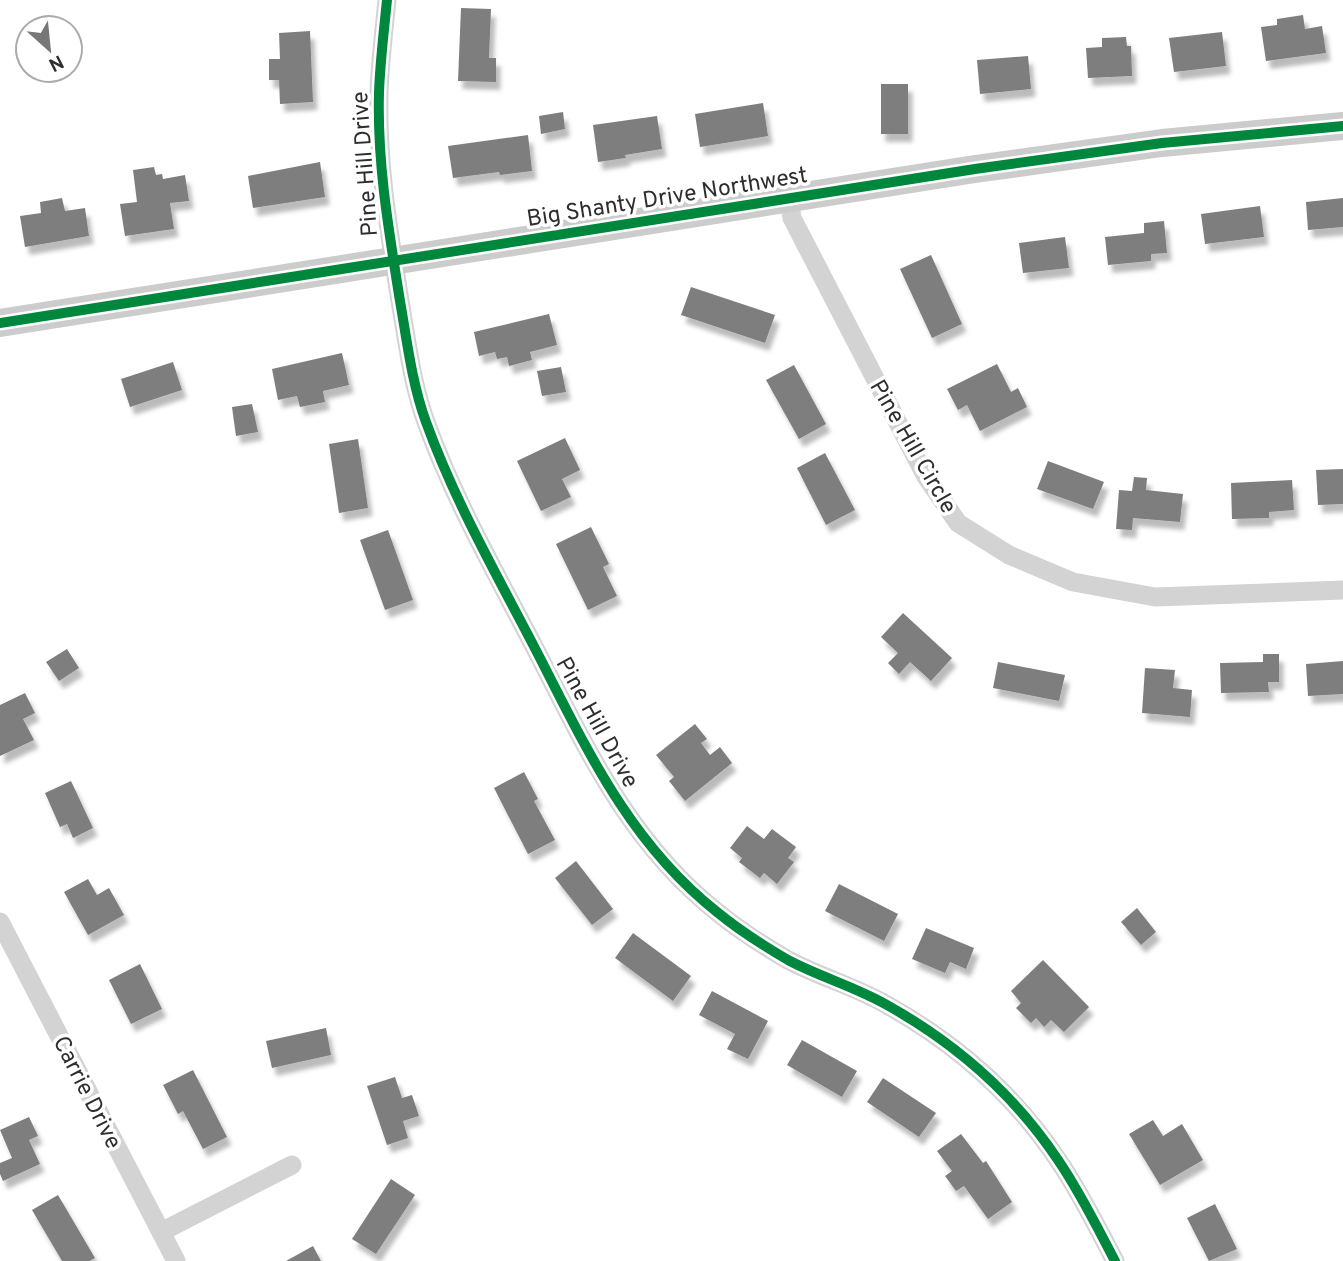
<svg xmlns="http://www.w3.org/2000/svg" width="1343" height="1261" viewBox="0 0 1343 1261" font-family="Overpass,sans-serif">
	<defs>
		<filter id="shadow"><feDropShadow dx="4.5" dy="8" stdDeviation="2" flood-color="#0004"/></filter>
	</defs>
	<rect width="100%" height="100%" fill="#fff"/>
	<g fill="#7e7e7e" filter="url(#shadow)">
		<path d="M461,8L491,9L489,58H496V82L458,81Z"/>
		<path d="M1303,15L1305,29L1322,26L1326,53L1266,61L1261,27L1277,25V19Z"/>
		<path d="M310,31L313,102L280,104L279,80H269V59H280L279,33Z"/>
		<path d="M1222,32L1226,66L1174,72L1169,38Z"/>
		<path d="M1126,37L1127,46H1131L1132,76L1088,78L1086,48L1102,47V38Z"/>
		<path d="M1028,56L1031,89L980,94L977,60Z"/>
		<rect x="881" y="84" width="27" height="50"/>
		<path d="M763,103L768,136L700,147L695,114Z"/>
		<path d="M563,112L565,129L541,134L539,116Z"/>
		<path d="M657,116L662,149L625,155L626,158L598,162L593,125Z"/>
		<path d="M528,135L532,171L500,175L499,172L453,178L448,146Z"/>
		<path d="M320,162L325,197L253,208L248,176Z"/>
		<path d="M154,167L156,175L162,174L163,179L185,175L189,201L170,203L174,229L125,236L120,204L137,202L133,170Z"/>
		<path d="M62,198L65,211L85,208L89,236L25,247L20,216L41,213L40,202Z"/>
		<path d="M1343,198V227L1308,230L1306,202Z"/>
		<path d="M1260,206L1264,237L1205,244L1201,214Z"/>
		<path d="M1164,221L1167,253L1151,254V261L1108,265L1105,237L1144,233V223Z"/>
		<path d="M1065,237L1069,268L1023,273L1019,243Z"/>
		<path d="M931,255L962,324L932,338L900,269Z"/>
		<path d="M691,287L775,315L765,343L681,315Z"/>
		<path d="M549,314L557,345L530,352L532,360L509,366L507,357L497,359L495,352L479,356L474,332Z"/>
		<path d="M342,353L349,385L323,391L325,402L300,407L297,396L278,400L272,369Z"/>
		<path d="M173,362L182,390L130,407L121,379Z"/>
		<path d="M997,364L1011,392L1018,388L1027,407L980,431L967,405L958,410L947,389Z"/>
		<path d="M794,365L826,424L799,439L766,380Z"/>
		<path d="M561,367L566,392L542,396L537,371Z"/>
		<path d="M252,404L258,432L236,436L232,407Z"/>
		<path d="M565,438L580,470L562,479L571,497L541,511L517,461Z"/>
		<path d="M358,439L368,508L339,513L329,444Z"/>
		<path d="M825,453L855,510L826,525L797,468Z"/>
		<path d="M1048,461L1104,482L1093,509L1037,489Z"/>
		<path d="M1343,469V504L1318,505L1316,470Z"/>
		<path d="M1134,477L1147,478L1146,490L1183,494L1180,522L1133,518L1132,530L1116,529L1119,490L1132,491Z"/>
		<path d="M1292,480L1294,510L1269,512V518L1232,519L1231,483Z"/>
		<path d="M591,527L609,564L603,567L617,596L588,610L556,544Z"/>
		<path d="M388,530L413,600L385,610L360,540Z"/>
		<path d="M903,613L952,658L931,681L910,662L899,674L888,663L898,653L881,637Z"/>
		<path d="M67,649L79,668L59,681L46,662Z"/>
		<path d="M1263,654H1279V682H1268L1269,692L1221,693L1220,663L1263,662Z"/>
		<path d="M1343,661V694L1308,696L1306,664Z"/>
		<path d="M998,662L1065,675L1059,701L993,688Z"/>
		<path d="M1145,668L1175,670L1173,688L1192,690L1190,717L1142,713Z"/>
		<path d="M25,693L35,713L23,719L34,740L0,756V705Z"/>
		<path d="M695,724L707,739L701,743L710,755L720,747L732,763L685,801L669,781L674,777L656,755Z"/>
		<path d="M524,772L538,799L534,801L555,840L528,854L494,788Z"/>
		<path d="M71,781L93,828L73,838L67,824L60,827L45,793Z"/>
		<path d="M747,826L764,839L772,829L796,847L788,858L794,862L777,884L764,873L760,878L739,862L742,858L730,848Z"/>
		<path d="M576,861L613,909L592,925L555,878Z"/>
		<path d="M88,879L97,895L109,888L124,915L88,935L64,892Z"/>
		<path d="M839,884L898,914L884,941L825,911Z"/>
		<path d="M1137,908L1156,932L1141,945L1121,922Z"/>
		<path d="M926,928L974,948L966,969L950,962L945,973L912,959Z"/>
		<path d="M633,933L691,976L673,1001L615,958Z"/>
		<path d="M1043,960L1089,1007L1064,1032L1051,1020L1044,1027L1036,1018L1031,1023L1016,1008L1021,1003L1011,991Z"/>
		<path d="M140,964L162,1009L131,1024L109,980Z"/>
		<path d="M712,991L768,1021L748,1059L727,1049L735,1034L699,1015Z"/>
		<path d="M326,1028L331,1055L272,1068L266,1041Z"/>
		<path d="M802,1040L857,1071L842,1097L787,1065Z"/>
		<path d="M193,1070L227,1137L203,1149L183,1111L178,1114L163,1085Z"/>
		<path d="M395,1077L402,1098L412,1095L419,1116L403,1121L408,1138L387,1145L367,1086Z"/>
		<path d="M883,1078L936,1113L919,1137L867,1102Z"/>
		<path d="M29,1117L38,1136L29,1140L40,1164L3,1181L0,1174V1163L12,1158L0,1130Z"/>
		<path d="M1153,1120L1163,1136L1182,1124L1203,1160L1160,1185L1129,1134Z"/>
		<path d="M961,1134L983,1163L986,1161L1012,1202L988,1219L964,1186L956,1191L945,1176L952,1171L937,1151Z"/>
		<path d="M391,1179L415,1195L376,1254L352,1239Z"/>
		<path d="M58,1195L95,1258L89,1261H62L32,1210Z"/>
		<path d="M1215,1204L1237,1249L1209,1261L1187,1218Z"/>
		<path d="M313,1246L321,1261H286Z"/>
	</g>
	<g fill="none" stroke-linecap="round" stroke-linejoin="round">
		<g stroke="#d3d3d3" stroke-width="19">
			<path d="M387,0C384,31 380,62 379,93C377,163 389,232 400,301C407,341 412,384 426,422C456,505 501,582 541,660C589,754 632,845 717,912C739,930 764,946 788,960C820,977 856,987 887,1005C955,1043 1014,1094 1058,1160C1080,1192 1097,1227 1115,1261"/>
			<path d="M789,198L792,218L925,475L958,523L1009,555L1073,582L1155,597L1343,590"/>
			<path d="M0,922L176,1261"/>
			<path d="M161,1232L292,1165"/>
		</g>
		<path stroke="#ccc" stroke-width="28" d="M0,323L975,169L1162,143L1343,126"/>
		<g stroke="#fff" stroke-width="15">
			<g id="cycleway">
				<path d="M387,0C384,31 380,62 379,93C377,163 389,232 400,301C407,341 412,384 426,422C456,505 501,582 541,660C589,754 632,845 717,912C739,930 764,946 788,960C820,977 856,987 887,1005C955,1043 1014,1094 1058,1160C1080,1192 1097,1227 1115,1261"/>
				<path d="M0,323L975,169L1162,143L1343,126"/>
			</g>
		</g>
		<use href="#cycleway" stroke="#00873e" stroke-width="10"/>
	</g>
	<g text-anchor="middle" stroke-width="7" stroke-linejoin="round" paint-order="stroke">
		<g font-size="23" fill="#2e2e2e" stroke="#fff">
			<text transform="translate(364 164) rotate(-94)" y="8">Pine Hill Drive</text>
			<text transform="translate(667 196) rotate(-9)" y="8">Big Shanty Drive Northwest</text>
			<text transform="translate(914 446) rotate(60)" y="8">Pine Hill Circle</text>
			<text transform="translate(598 722) rotate(61)" y="8">Pine Hill Drive</text>
			<text transform="translate(88 1092) rotate(63)" y="8">Carrie Drive</text>
		</g>
	</g>
	<g transform="translate(49 49) rotate(153)"><circle r="33" fill="#ffffff" stroke="#ababab" stroke-width="2"/>
	<path d="M0-5L12 26L0 18L-12 26Z" fill="#777777"/>
	<text y="-10" font-size="19" font-weight="bold" text-anchor="middle" fill="#2e2e2e">N</text>
	</g>
</svg>
